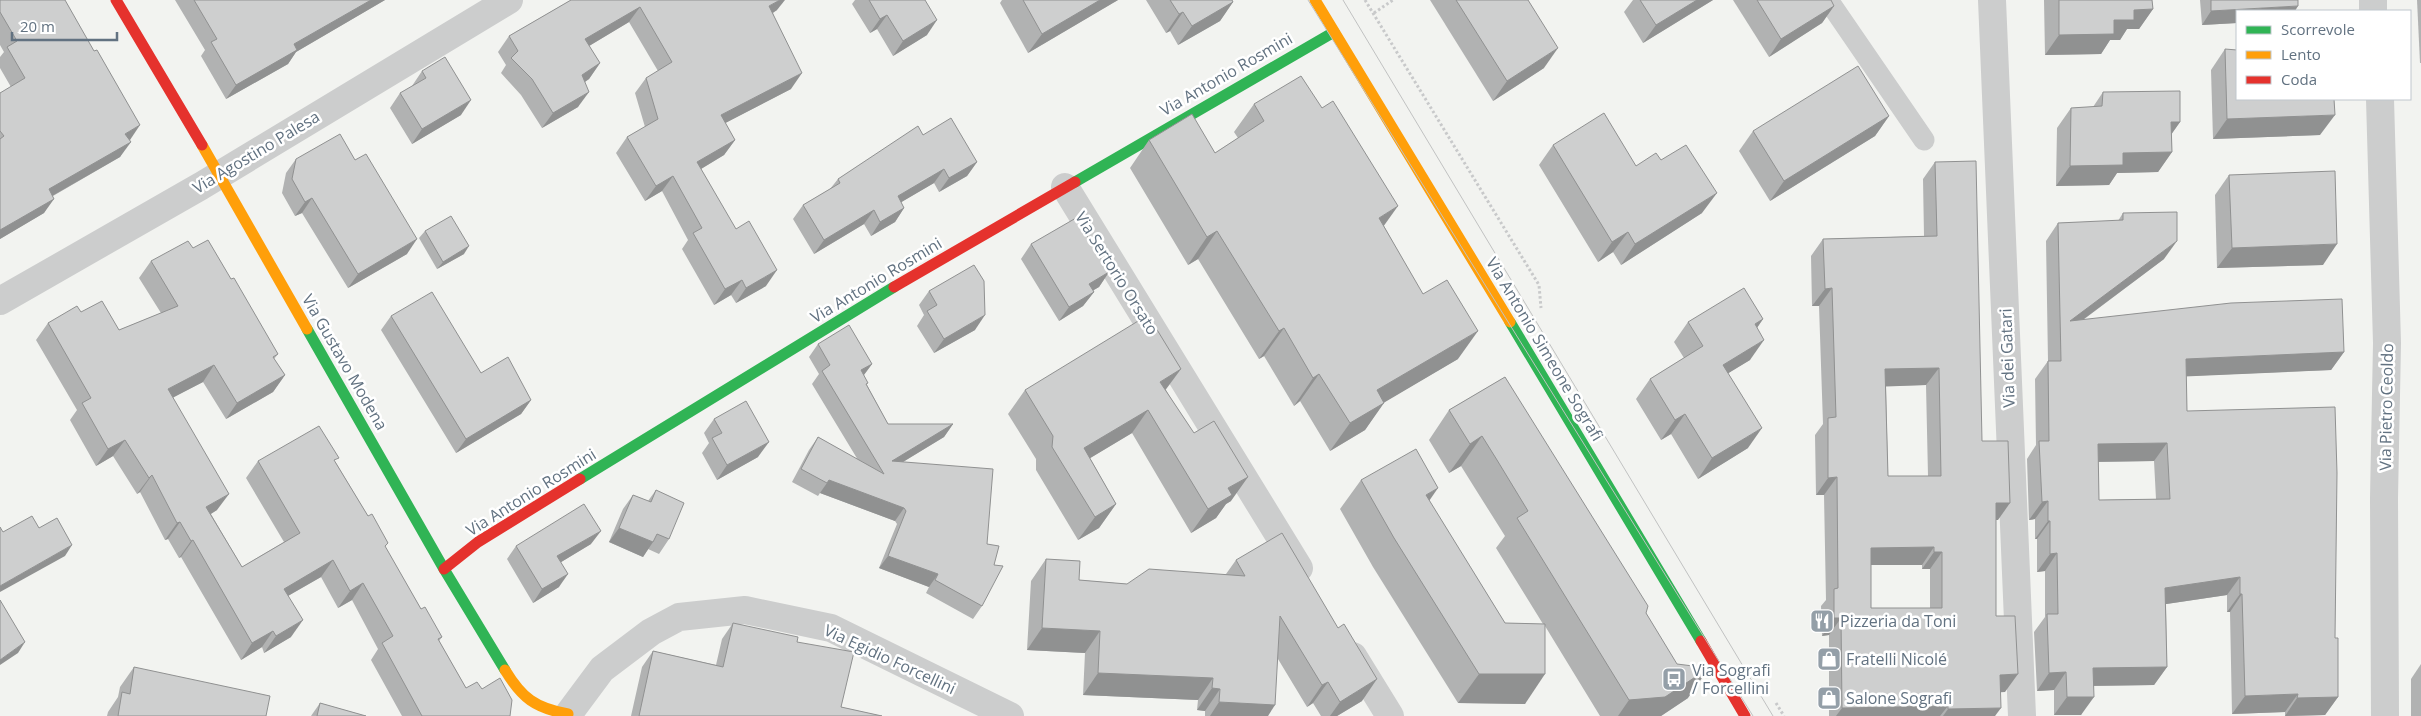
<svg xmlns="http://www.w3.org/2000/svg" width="2421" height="716" viewBox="0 0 2421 716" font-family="'Open Sans',sans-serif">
	<rect width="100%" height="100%" fill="#f2f3f0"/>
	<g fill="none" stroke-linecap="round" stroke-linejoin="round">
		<g stroke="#c8c9ca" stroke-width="3" stroke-dasharray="2.5 2.5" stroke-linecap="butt">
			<path d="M1365,0L1539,285L1541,308"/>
			<path d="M1374,13L1393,0"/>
			<path d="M1776,703L1784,716"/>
		</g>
		<path stroke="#cccdcd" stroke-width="21" d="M1828,0L1924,140"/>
		<g stroke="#cccdcd" stroke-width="28">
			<path d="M1992,0L2022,716"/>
			<path d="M2373,0V11"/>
			<path d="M2380,99L2387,343L2384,498L2385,716"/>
			<path d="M1065,187L1299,568"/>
			<path d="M0,301L201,186L509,0"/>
			<path d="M1353,656L1390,716"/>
			<path d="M567,716L602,669L651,632L679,617L745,610L831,628L1010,716"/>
		</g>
		<g stroke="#30b455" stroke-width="11">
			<path d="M1075,182L1334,32"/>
			<path d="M1510,322L1701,641"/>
			<path d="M307,329L444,569L505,670"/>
			<path d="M580,479L894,287"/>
		</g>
		<g stroke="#ff9f0a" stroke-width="11">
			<path d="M1315,0L1510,322"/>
			<path d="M202,145L307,329"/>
			<path d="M505,670C522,698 535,708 568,714"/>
		</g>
		<g stroke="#e5322d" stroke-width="11">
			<path d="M116,0L202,145"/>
			<path d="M894,287L1075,182"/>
			<path d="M444,569L478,542L580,479"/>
			<path d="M1701,641L1745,716"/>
		</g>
		<g stroke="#c1c2c2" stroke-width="1">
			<path d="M1308,0L1753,716"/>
			<path d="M1343,0L1773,716"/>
		</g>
	</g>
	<g fill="#b1b2b2" fill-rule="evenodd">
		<path d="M0,0L130,140L120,157L53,196L44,213L0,239V93L11,87L0,68V57L4,52L0,45Z"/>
		<path d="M175,0H385L296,52L288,64L226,99L201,56L205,50Z"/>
		<path d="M571,0L777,10L773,13L791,89L725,123L735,140L724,155L701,169L766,286L736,303L731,295L714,305L682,249L688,240L662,191L645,201L616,153L627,137L645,127L635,93L646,78L658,71L629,22L589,46L600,63L589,79L585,82L578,107L542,128L521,95L501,73L506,65L498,52L509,36Z"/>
		<path d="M855,0H925L927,35L893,56L877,29L870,33L852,4Z"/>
		<path d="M1002,0H1118L1028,53L1000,3Z"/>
		<path d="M1146,0H1232L1233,2L1220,21L1178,45L1170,31L1166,33Z"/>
		<path d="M1430,0H1528L1544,68L1493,101Z"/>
		<path d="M1633,0H1713L1643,43L1624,12Z"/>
		<path d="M1733,0H1831L1834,6L1822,23L1769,57Z"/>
		<path d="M2044,0H2152L2153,9L2139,29H2127L2120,40H2110L2101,54L2045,55Z"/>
		<path d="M2200,0H2298L2237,11V23L2202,25Z"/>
		<path d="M2417,0H2421V63H2420Z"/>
		<path d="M2225,49L2320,135L2213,139L2211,70Z"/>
		<path d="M422,71L461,115L412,144L390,108L400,93L412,87V86Z"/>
		<path d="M2103,92L2180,122L2172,133V152L2158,172L2117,173L2109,185L2056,186L2057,128L2071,108L2093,107Z"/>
		<path d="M1254,104L1384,226L1458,359L1384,402L1365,430L1330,451L1300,401L1294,406L1264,356L1259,359L1198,259L1188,265L1130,168L1149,140L1215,153L1238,138L1234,132Z"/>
		<path d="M1889,116L1875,136L1770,201L1739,151L1753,131Z"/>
		<path d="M923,135L977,162L967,176L939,192L934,183L901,202L904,208L895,222L871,236L864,224L814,254L793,219L803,205L830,189L838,179Z"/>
		<path d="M1553,145L1636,166L1661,160L1702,213L1621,265L1613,252L1598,262L1539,165Z"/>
		<path d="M296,159L407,254L348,288L302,213L295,216L282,193L286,173Z"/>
		<path d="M1935,162L1982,441L1998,520H1996V616L2005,692H2000L1995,716H1829V635L1822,636L1821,606L1826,600L1824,495H1816L1815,435L1823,424L1819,306H1812L1811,256L1823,239L1924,236L1923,179ZM1926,385L1928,476H1888L1886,386ZM1871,565H1922V569H1930V608H1871Z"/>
		<path d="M2229,175L2323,265L2217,268L2215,195Z"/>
		<path d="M2123,213L2164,259L2083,320L2344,352L2331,370L2186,376L2187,411L2335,638L2338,697L2325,715L2285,716V712L2232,714L2230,612H2227V595L2166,604L2167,667L2154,685L2094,686L2081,715H2054V690L2037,691L2034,632L2045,617V571L2037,572V539H2035V519L2029,520L2027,459L2036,445L2035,379L2048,361L2046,241L2058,223L2118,221ZM2154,461L2156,499L2099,500L2098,462Z"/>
		<path d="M425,231L464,254L437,269L419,238Z"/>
		<path d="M1031,244L1109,272L1099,287L1093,290L1094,292L1083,306L1059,321L1021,259Z"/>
		<path d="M193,248L231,279L278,354L274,359L285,375L273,392L226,419L203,382L173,397L217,510L211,514L242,567L284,542L246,478L258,461L336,463L368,516L388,543L385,547L421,609L442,637L439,641L466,688L482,689L510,716H402L371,660L378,649L352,600L338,608L321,577L288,596L291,637L264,653L262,647L241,660L181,557L179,558L168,539L165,540L140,492L137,494L113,456L96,466L70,420L77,410L36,340L48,323L81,312L119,330L161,313L139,278L151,261Z"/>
		<path d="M929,291L975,330L934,353L917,326L924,315L919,305Z"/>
		<path d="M391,316L481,373L531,400L521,414L456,453L381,330Z"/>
		<path d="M1763,319L1757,328L1750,360L1728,373L1748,448L1698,479L1671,434L1661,440L1636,399L1650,379L1684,358L1674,342L1688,322Z"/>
		<path d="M818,344L872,364L864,375L867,385L888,424H953L944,437L903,462L982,606L973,619L926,593L929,587L879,568L897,524L895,521L820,493L818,496L792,482L809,450L818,437L858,460L812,384L819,374L809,357Z"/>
		<path d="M1505,377L1646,613L1688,698L1661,716H1600L1545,626L1525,704L1458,703L1373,567L1340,509L1361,480L1429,501L1505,623L1543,624L1496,548L1505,536L1476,490L1461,466L1449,473L1429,440L1449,410Z"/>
		<path d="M1025,390H1166L1231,501L1226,504L1216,518L1191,533L1132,433L1090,458L1116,504L1099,528L1078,540L1036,470V459L1008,414Z"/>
		<path d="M714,419L758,457L717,480L702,453L709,443L704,433Z"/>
		<path d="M656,490L669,539L659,554L648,549L643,557L609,542L623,509L633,495L648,501Z"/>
		<path d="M591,544L561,562L559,587L533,603L507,559L516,546Z"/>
		<path d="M1046,559L1079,580L1127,584L1226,574L1236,560L1362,701L1337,716H1321L1313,703L1307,707L1278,659L1268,716H1205V711L1197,710L1198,700L1083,695L1085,653L1027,650L1031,581Z"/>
		<path d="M733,623L797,642L841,707L882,716H631L642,667L653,651L716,665L722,639Z"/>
		<path d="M2421,664V716H2411V679Z"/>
		<path d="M134,667L266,716H107L108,712L118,697L120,687Z"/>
		<path d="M320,703L366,716H311Z"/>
	</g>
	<g fill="#909191">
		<path d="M371,0H385L296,52L288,64L226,99L236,85L294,44Z"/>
		<path d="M780,0H785L777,10L758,22L769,6Z"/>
		<path d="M1100,0H1118L1028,53L1042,34Z"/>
		<path d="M1697,0H1713L1643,43L1656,25Z"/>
		<path d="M1233,2L1220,21L1178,45L1192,26Z"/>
		<path d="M1834,6L1822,23L1769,57L1781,39Z"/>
		<path d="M2298,6L2295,11H2237V23L2202,25L2211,11Z"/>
		<path d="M640,7L629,22L574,55L585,39Z"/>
		<path d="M2153,9L2139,29H2127L2120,40H2110L2101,54L2045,55L2059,35L2114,20L2134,10Z"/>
		<path d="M1183,12L1170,31L1166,33L1179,14Z"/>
		<path d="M887,15L877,29L870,33L880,19Z"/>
		<path d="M937,20L927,35L893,56L903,41Z"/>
		<path d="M1558,48L1544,68L1493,101L1507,81Z"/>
		<path d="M600,63L589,79L571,91L582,75Z"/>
		<path d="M802,73L791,89L710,131L721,115Z"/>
		<path d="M589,92L578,107L542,128L553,113Z"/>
		<path d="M471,100L461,115L412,144L422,129Z"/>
		<path d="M2335,115L2320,135L2213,139L2227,119Z"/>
		<path d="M1889,116L1875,136L1770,201L1784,181Z"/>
		<path d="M2171,122H2180L2166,142Z"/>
		<path d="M140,125L130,140L115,149L125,134Z"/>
		<path d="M735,140L724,155L686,178L697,162Z"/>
		<path d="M131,142L120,157L38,204L49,189Z"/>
		<path d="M2172,152L2158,172L2117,173L2109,185L2056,186L2070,166L2123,153Z"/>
		<path d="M977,162L967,176L939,192L949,178Z"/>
		<path d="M944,169L934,183L888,210L898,196Z"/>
		<path d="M673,176L662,191L645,201L656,186Z"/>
		<path d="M1717,193L1702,213L1621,265L1635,244Z"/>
		<path d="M312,198L302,213L295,216L305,202Z"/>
		<path d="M54,199L44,213L0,239V230Z"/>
		<path d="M1398,206L1378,234L1379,218Z"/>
		<path d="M904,208L895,222L871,236L880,222Z"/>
		<path d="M874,210L864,224L814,254L824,240Z"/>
		<path d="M1217,231L1198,259L1188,265L1207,237Z"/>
		<path d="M1628,232L1613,252L1598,262L1612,242Z"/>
		<path d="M417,239L407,254L348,288L358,274Z"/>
		<path d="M2177,241L2164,259L2061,336L2070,321Z"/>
		<path d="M2337,244L2323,265L2217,268L2232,248Z"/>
		<path d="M469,246L464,254L437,269L443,262Z"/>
		<path d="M777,270L766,286L736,303L746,288Z"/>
		<path d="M1109,272L1099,287L1079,299L1089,284Z"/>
		<path d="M742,280L731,295L714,305L725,289Z"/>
		<path d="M1832,288L1819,306H1812L1825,289Z"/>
		<path d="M1094,292L1083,306L1059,321L1069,307Z"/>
		<path d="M985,315L975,330L934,353L944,339Z"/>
		<path d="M1763,319L1749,339L1755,324Z"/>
		<path d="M1284,328L1264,356L1259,359L1279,331Z"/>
		<path d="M1478,331L1458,359L1358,418L1377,390Z"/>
		<path d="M1764,340L1750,360L1709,385L1723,365Z"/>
		<path d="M2344,352L2331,370L2173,377L2186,359Z"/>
		<path d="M872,364L863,376L861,370Z"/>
		<path d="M214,365L203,382L157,406L168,389Z"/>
		<path d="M1939,368L1926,385L1873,387L1885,369Z"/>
		<path d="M1181,369L1164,392L1160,382Z"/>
		<path d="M1319,374L1300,401L1294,406L1313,378Z"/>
		<path d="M285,375L273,392L226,419L237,403Z"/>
		<path d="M531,400L521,414L456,453L466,439Z"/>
		<path d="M1384,403L1365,430L1330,451L1350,423Z"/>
		<path d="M1148,410L1132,433L1067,472L1084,448Z"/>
		<path d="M1685,414L1671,434L1661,440L1675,420Z"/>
		<path d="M953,424L944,437L883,474L892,461Z"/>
		<path d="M1762,428L1748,448L1698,479L1712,458Z"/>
		<path d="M1482,436L1461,466L1449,473L1470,444Z"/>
		<path d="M125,440L113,456L96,466L108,449Z"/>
		<path d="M769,442L758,457L717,480L727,465Z"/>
		<path d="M2167,443L2154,461L2085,462L2098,444Z"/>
		<path d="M152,475L140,492L137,494L149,478Z"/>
		<path d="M1248,477L1231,501L1226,504L1216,518L1191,533L1208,509L1228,488Z"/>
		<path d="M1837,477L1824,495H1816L1828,478Z"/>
		<path d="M829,480L904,508L895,521L820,493Z"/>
		<path d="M1438,488L1418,517L1426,495Z"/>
		<path d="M229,494L217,510L194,524L206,507Z"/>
		<path d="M2048,501L2035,519L2029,520L2042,502Z"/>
		<path d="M1996,503H2010L1998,520H1983Z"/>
		<path d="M1116,504L1099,528L1078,540L1095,517Z"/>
		<path d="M2048,521H2050L2037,539H2035Z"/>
		<path d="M180,522L168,539L165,540L177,523Z"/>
		<path d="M619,528L653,542L643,557L609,542Z"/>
		<path d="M601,531L591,544L548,570L557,556Z"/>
		<path d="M193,540L181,557L179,558L191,541Z"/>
		<path d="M72,545L65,556L0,592V586Z"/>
		<path d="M1934,547L1922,565H1859L1871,548Z"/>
		<path d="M1934,552H1942L1930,569H1922Z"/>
		<path d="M2057,553L2045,571L2037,572L2050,554Z"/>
		<path d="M888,556L938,574L929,587L879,568Z"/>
		<path d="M333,560L321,577L272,605L284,589Z"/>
		<path d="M568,574L559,587L533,603L542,589Z"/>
		<path d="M2240,577L2227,595L2153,606L2165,588Z"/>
		<path d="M363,583L352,600L338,608L350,591Z"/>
		<path d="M2240,594H2242L2230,612H2227Z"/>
		<path d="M1834,618H1841L1829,635L1822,636Z"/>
		<path d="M303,620L291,637L264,653L276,636Z"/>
		<path d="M1042,628L1100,631L1085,653L1027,650Z"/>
		<path d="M273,631L262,647L241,660L252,643Z"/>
		<path d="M25,642L18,653L0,665V660Z"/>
		<path d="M2167,667L2154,685L2081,686L2093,668Z"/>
		<path d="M1709,668L1688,698L1661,716H1618L1629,700Z"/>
		<path d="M2066,672L2054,690L2037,691L2049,673Z"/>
		<path d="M1098,673L1213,678L1198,700L1083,695Z"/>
		<path d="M1479,674H1545L1525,704L1458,703Z"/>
		<path d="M2018,674L2005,692L1988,693L2000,675Z"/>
		<path d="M1377,679L1362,701L1337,716H1330L1340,702Z"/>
		<path d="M1328,682L1313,703L1307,707L1322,685Z"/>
		<path d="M1212,688L1220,689L1205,711L1197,710Z"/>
		<path d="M2298,694L2285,712L2232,714L2245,696Z"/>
		<path d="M2067,697H2094L2081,715H2054Z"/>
		<path d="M2338,697L2325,715L2285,716L2297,698Z"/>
		<path d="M1219,702L1275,705L1268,716H1210Z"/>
		<path d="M1948,706L1940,716H1836L1842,708Z"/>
		<path d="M2001,708L1995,716H1943L1948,709Z"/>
	</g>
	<g fill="#cecfcf" stroke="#909191" fill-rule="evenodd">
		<path d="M0,0H65L94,51L97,50L140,125L125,134L131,142L49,189L54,199L0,230V139L4,136L0,131V93L25,78L7,47L17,41L0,12Z"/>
		<path d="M194,0H371L294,44L297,50L236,85L211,42L217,39Z"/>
		<path d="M571,0H780L769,6L802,73L721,115L735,140L697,162L736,229L749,221L777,270L746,288L742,280L725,289L693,233L702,228L673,176L656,186L627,137L658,119L646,78L672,62L640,7L585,39L600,63L582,75L589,92L553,113L532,79L511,58L518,51L509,36Z"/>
		<path d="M869,0H925L937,20L903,41L887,15L880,19Z"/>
		<path d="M1023,0H1100L1042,34Z"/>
		<path d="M1170,0H1232L1233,2L1192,26L1183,12L1179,14Z"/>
		<path d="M1456,0H1528L1558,48L1507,81Z"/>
		<path d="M1640,0H1697L1656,25Z"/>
		<path d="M1757,0H1831L1834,6L1781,39Z"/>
		<path d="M2059,0H2152L2153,9L2134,10V20H2114V34L2059,35Z"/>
		<path d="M2211,0H2298V6L2211,11Z"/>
		<path d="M2225,49L2237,50V99H2334L2335,115L2227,119Z"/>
		<path d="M445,57L471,100L422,129L400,93L426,78L422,71Z"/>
		<path d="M1858,66L1889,116L1784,181L1753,131Z"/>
		<path d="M1301,76L1322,108L1333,101L1398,206L1379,218L1423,294L1447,280L1478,331L1377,390L1384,403L1350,423L1319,374L1313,378L1284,328L1279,331L1217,231L1207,237L1149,140L1192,114L1215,153L1264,121L1254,104Z"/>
		<path d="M2180,91V122H2171L2172,152L2123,153V165L2070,166L2071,108L2102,106L2103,92Z"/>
		<path d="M1604,113L1636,166L1656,153L1661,160L1686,145L1717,193L1635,244L1628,232L1612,242L1553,145Z"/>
		<path d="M951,118L977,162L949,178L944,169L898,196L904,208L880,222L874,210L824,240L803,205L840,183L838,179L918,126L923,135Z"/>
		<path d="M340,134L355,160L366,154L417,239L358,274L312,198L305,202L292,179L296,159Z"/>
		<path d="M1976,161L1982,441H2008L2010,503H1996V616H2015L2018,674L2000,675L2001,708L1948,709V706L1842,708L1841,618H1834V589L1838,588L1837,477L1828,478V418L1836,417L1832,288L1825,289L1823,239L1937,236L1935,162ZM1939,368L1941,476H1888L1885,369ZM1934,547V552H1942V608H1871V548Z"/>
		<path d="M2335,171L2337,244L2232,248L2229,175Z"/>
		<path d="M2177,212V241L2070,321L2231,303L2342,299L2344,352L2186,359L2187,411L2335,407L2337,473L2335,638H2338V697L2297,698L2298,694L2245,696L2242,594H2240V577L2165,588L2167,667L2093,668L2094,697H2067L2066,672L2049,673L2047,614H2058L2057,553L2050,554V521H2048V501L2042,502L2039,441H2049L2048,361H2061L2058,223L2123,220V213ZM2167,443L2170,499L2099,500L2098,444Z"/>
		<path d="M451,216L469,246L443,262L425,231Z"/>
		<path d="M1076,218L1109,272L1089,284L1094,292L1069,307L1031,244Z"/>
		<path d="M208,240L231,279L234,278L278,354L273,357L285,375L237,403L214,365L168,389L229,494L206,507L242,567L300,533L258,461L319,426L339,458L334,460L368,516L372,514L388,543L385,546L421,609L425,607L442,637L438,639L466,688L477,682L482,689L500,678L512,700L510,716H422L382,643L393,636L363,583L350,591L333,560L284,589L303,620L276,636L273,631L252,643L193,540L191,541L180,522L177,523L152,475L149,478L125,440L108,449L82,403L91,398L48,323L77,306L81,312L102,301L119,330L178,306L151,261L188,241L193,248Z"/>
		<path d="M974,265L984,281L985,315L944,339L927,311L937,305L929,291Z"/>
		<path d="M1744,288L1763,319L1755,324L1764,340L1723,365L1762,428L1712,458L1685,414L1675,420L1650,379L1703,346L1688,322Z"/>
		<path d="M432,292L481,373L508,357L531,400L466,439L391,316Z"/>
		<path d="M1148,315L1181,369L1160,382L1194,433L1214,421L1248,477L1228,488L1232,495L1208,509L1148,410L1084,448L1116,504L1095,517L1052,447L1053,436L1025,390Z"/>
		<path d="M849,325L872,364L861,370L868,383L866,384L888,424H953L892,461L993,469L987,544L999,546L994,565L1003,566L982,606L935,580L938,574L888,556L906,511L904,508L829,480L827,483L801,469L818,437L884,474L822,371L830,365L818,344Z"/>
		<path d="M1505,377L1648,606L1646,613L1677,664L1709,668L1665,697L1629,700L1517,518L1528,511L1497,460L1482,436L1470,444L1449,410Z"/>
		<path d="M746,401L769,442L727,465L712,438L722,433L714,419Z"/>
		<path d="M1416,449L1438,488L1426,495L1505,623L1545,624V674H1479L1394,538L1361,480Z"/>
		<path d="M656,490L684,503L669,539L657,534L653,542L619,528L633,495L651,502Z"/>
		<path d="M584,504L601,531L557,556L568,574L542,589L516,546Z"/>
		<path d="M32,516L39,528L57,518L72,545L0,586V527L3,532Z"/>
		<path d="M1282,533L1338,628L1344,624L1377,679L1340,702L1328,682L1322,685L1280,616L1275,705L1219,702L1220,689L1212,688L1213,678L1098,673L1100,631L1042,628L1046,559L1080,561L1079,580L1127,584L1149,569L1245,576L1236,560Z"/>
		<path d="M0,600L25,642L0,660Z"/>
		<path d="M733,623L798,637L797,642L854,652L841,707L882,716H639L653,651L723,667Z"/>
		<path d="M134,667L270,696L266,716H118L122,692L130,694Z"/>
		<path d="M320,703L366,716H317Z"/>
	</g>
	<defs>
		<g id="restaurant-square" transform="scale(1.25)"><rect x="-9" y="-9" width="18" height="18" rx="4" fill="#949fa8" stroke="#fff"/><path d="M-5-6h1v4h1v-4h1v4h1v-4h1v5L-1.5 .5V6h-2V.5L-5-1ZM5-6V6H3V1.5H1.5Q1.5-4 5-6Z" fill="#fff"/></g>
		<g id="shop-square" transform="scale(1.25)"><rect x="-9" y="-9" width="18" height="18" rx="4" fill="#949fa8" stroke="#fff"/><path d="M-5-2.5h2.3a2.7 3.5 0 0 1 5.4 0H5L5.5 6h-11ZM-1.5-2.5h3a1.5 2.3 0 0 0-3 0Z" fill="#fff"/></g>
		<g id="bus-square" transform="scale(1.25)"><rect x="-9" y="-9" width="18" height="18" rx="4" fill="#949fa8" stroke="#fff"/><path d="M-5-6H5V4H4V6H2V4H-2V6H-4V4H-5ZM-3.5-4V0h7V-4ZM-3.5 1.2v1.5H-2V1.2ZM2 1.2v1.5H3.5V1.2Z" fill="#fff"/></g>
	</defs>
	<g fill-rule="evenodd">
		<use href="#restaurant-square" x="1822" y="621"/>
		<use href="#shop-square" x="1829" y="659"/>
		<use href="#bus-square" x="1674" y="679"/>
		<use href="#shop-square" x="1829" y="698"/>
	</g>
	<g text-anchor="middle" stroke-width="5" stroke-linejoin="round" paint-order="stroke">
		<g font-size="16" fill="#627281" stroke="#fff">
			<text transform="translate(1226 74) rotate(-30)" y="6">Via Antonio Rosmini</text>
			<text transform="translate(256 152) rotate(-31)" y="6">Via Agostino Palesa</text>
			<text transform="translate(1117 273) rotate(58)" y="6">Via Sertorio Orsato</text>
			<text transform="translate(876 280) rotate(-31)" y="6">Via Antonio Rosmini</text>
			<text transform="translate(1545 349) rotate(59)" y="6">Via Antonio Simeone Sografi</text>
			<text transform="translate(2007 358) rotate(-92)" y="6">Via dei Gatari</text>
			<text transform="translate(345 362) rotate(60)" y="6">Via Gustavo Modena</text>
			<text transform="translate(2386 407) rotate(-89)" y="6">Via Pietro Ceoldo</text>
			<text transform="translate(531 492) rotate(-32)" y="6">Via Antonio Rosmini</text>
			<text transform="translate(890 659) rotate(25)" y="6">Via Egidio Forcellini</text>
		</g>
		<g font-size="16" fill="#627281" stroke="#fff" text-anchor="start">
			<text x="1840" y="627">Pizzeria da Toni</text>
			<text x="1846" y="665">Fratelli Nicolé</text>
			<text x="1692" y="676">Via Sografi<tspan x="1692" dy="18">/ Forcellini</tspan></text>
			<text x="1846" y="704">Salone Sografi</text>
		</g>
	</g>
	<rect x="2236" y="10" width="175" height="90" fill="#ffffff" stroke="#c0c7cd"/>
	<rect x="2246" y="26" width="25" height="8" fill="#30b455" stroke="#c0c7cd"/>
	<text x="2281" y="35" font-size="15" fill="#627281">Scorrevole</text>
	<rect x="2246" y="51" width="25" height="8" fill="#ff9f0a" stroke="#c0c7cd"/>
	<text x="2281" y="60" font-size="15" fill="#627281">Lento</text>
	<rect x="2246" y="76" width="25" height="8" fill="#e5322d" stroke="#c0c7cd"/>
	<text x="2281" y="85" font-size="15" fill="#627281">Coda</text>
	<path d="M12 32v8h105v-8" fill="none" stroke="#627281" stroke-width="2.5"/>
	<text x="20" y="32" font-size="15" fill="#627281" stroke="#ffffff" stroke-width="4" paint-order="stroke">20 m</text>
</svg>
